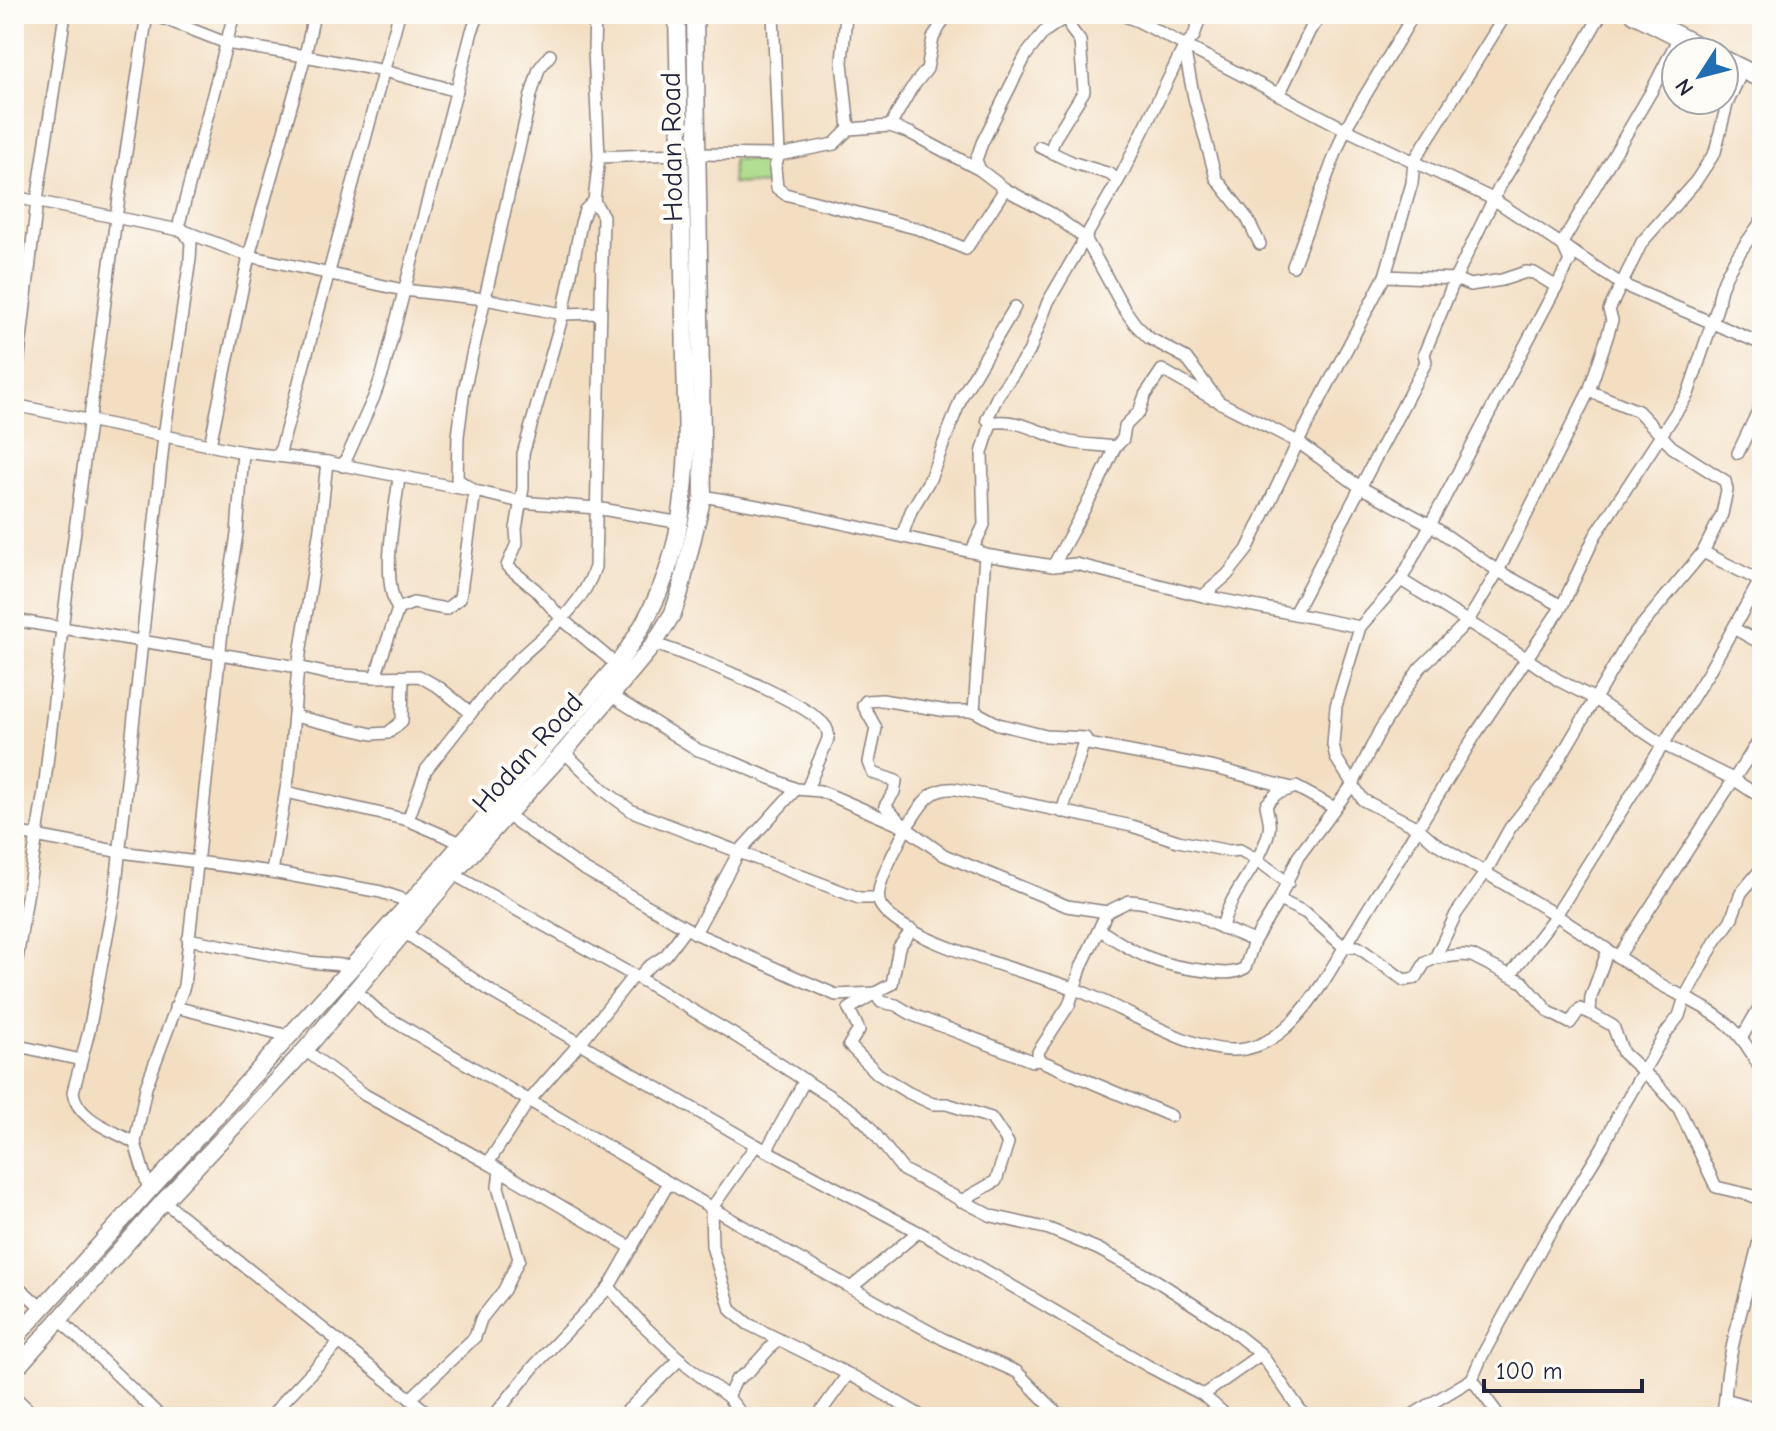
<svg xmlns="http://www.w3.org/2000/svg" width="1776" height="1431" viewBox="0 0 1776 1431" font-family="'Comic Neue',sans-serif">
	<rect width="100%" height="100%" fill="#fdfcf7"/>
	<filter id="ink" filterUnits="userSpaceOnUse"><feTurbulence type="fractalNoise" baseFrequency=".0125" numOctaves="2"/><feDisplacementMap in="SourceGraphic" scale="16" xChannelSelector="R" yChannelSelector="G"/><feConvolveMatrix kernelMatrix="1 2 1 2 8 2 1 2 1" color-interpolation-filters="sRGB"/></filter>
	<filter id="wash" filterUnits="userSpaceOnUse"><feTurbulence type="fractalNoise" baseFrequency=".006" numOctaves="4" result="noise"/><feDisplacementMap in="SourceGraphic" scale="32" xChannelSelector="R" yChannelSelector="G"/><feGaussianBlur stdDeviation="1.8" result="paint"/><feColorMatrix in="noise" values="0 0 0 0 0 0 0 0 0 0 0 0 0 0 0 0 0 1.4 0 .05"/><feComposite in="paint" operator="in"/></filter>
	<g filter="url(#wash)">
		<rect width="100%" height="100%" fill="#f3dec2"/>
		<path fill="#acdb88" stroke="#677e62" stroke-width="2" d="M733,159L770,161L769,185L732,183Z"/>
	</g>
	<g filter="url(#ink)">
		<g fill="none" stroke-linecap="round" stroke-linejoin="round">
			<g stroke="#8a807e" stroke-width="14">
				<g id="minor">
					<path d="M152,14L226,43L305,56L314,14"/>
					<path d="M595,14L594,50L599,157"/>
					<path d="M773,14L779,155L834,144L849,129L890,126L910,133L980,170L1005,189L1052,214L1085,238L1123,307L1135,324L1149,338L1186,358L1219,402L1298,442L1360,487L1431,525L1498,571L1562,606"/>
					<path d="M846,14L842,62L849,129"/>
					<path d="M1119,14L1138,21L1345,129L1493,199L1621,284L1762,344"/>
					<path d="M1184,48L1194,98L1216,178L1247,218L1260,244"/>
					<path d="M1279,95L1310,30L1323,14"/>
					<path d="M890,126L911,89L927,69L933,38L947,14"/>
					<path d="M1040,147L1074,163L1110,174L1118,181"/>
					<path d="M1050,152L1055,138L1084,91L1080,41L1071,29L1067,14"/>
					<path d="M697,154L779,155L775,167L777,188L785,194L919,229L966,249L1005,189"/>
					<path d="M980,170L976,160L982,143L1026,55L1044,32L1067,16"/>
					<path d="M14,197L184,231L249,256L403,290L485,299L563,314L600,313"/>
					<path d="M1293,266L1345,129L1414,14"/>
					<path d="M1385,276L1455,279L1470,285L1502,280L1526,272L1534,273L1557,287"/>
					<path d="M14,400L37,201L65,14"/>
					<path d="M14,405L243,452L327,462L475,491L521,502L596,508L681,523"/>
					<path d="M991,423C1018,417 1043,435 1070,442C1084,445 1100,445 1115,447L1123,439L1125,426L1139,412L1145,395L1162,370L1213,399"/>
					<path d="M210,445L249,256L305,56L384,71L457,91"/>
					<path d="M1738,453L1762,403"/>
					<path d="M279,456L399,14"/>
					<path d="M327,462L320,528L298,667L329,674L375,677L419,676L440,688L471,713C483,698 494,683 507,670C539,637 581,612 595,567L603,216L594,201"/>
					<path d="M343,466L374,397L383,372L472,31L479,14"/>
					<path d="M703,496L795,513L985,555L1053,566L1076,564L1203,596L1360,627L1336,706L1333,745L1336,758L1363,800L1418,828L1434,842L1556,915L1608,950L1591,997L1590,1013L1613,1026L1623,1053L1658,1085L1679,1109L1716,1187L1750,1195L1762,1200"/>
					<path d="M902,536L911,511L930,479L962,396L1015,307"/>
					<path d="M1703,552L1762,582"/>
					<path d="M1053,566L1099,482L1115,447"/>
					<path d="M1401,580L1570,261L1562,243L1651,92L1679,37"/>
					<path d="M1203,596L1227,575L1247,550L1298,442L1385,276L1412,183L1414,161L1506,14"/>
					<path d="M398,609L413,603L446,609L460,598L475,491L457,479L458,436L464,391L531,95L539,69L550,55"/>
					<path d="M1295,612L1426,362L1424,354L1455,279L1500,186L1550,104L1601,14"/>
					<path d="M14,620L298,667L289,772L272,872"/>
					<path d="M1360,627L1401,580L1526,658L1558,680L1595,699L1662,744L1733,779L1762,798"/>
					<path d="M1735,629L1762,644"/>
					<path d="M654,644C686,653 809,702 826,727C829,732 828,733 828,739L807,789"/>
					<path d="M617,665L563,620L536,590L507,566L517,543L516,529L523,488V454L563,314L581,223L585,210L594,201L599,157L679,154"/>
					<path d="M375,677L398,609C380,579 395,512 399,478"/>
					<path d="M612,696L698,750L733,762L796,789L820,791L837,798L906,828L944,855L1067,906L1107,912L1129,901L1140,902L1197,915L1211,923L1254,941L1279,900L1306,913L1344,947H1358L1404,980L1416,978L1425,963L1435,958L1462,955L1472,956L1523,982L1549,1012L1570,1023L1580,1009L1590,1013"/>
					<path d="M974,711L985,555L973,548L984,525L982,453L991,423L987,419L998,395L1029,352L1048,302L1122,174L1184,47L1194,36L1201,14"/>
					<path d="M294,716L372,734L388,733L402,721L403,677"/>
					<path d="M1085,738L1046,736L998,724L974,711H947L882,700L866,701L863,705L876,728L869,762L873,773L896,781L894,792L885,806L906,828C899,845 870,890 881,906C906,944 1031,972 1075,989C1118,1005 1189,1051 1233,1050C1274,1050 1302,1014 1322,984L1475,735L1562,606L1595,536L1688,394L1718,305C1720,273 1745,247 1762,220"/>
					<path d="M564,752L605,791L632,811L859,898H877"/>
					<path d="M286,792L408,820L461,843"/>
					<path d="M1062,812L1085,738L1088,744L1215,768L1292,788"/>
					<path d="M507,815L582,868L695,933L836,995L875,993L849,1009L859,1030L849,1045L878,1074L907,1092L933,1104H947L991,1118L1008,1143L996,1181L961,1201"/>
					<path d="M408,820L426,770L471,713"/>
					<path d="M906,828C921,807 927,787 956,789L1132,826L1178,841L1229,851L1240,850L1256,859L1288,883"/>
					<path d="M14,832L121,852L272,872L381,892L411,902"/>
					<path d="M453,874L638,978L731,1033L854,1112L868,1125L903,1170L992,1216L1049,1229L1098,1249L1157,1281L1222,1323L1261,1354L1305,1417"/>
					<path d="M1279,900L1298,857L1353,784L1380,730L1419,669L1468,621L1498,571L1589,391L1608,334L1612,320L1609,310L1642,242L1696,181L1715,152L1727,104L1743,69"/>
					<path d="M1222,928C1230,890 1262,864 1269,830C1271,823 1267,812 1266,805L1276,794L1296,787L1333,807"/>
					<path d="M912,930L899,947L892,984L875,993L881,1002L896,1005L913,1015L1032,1061L1039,1060L1038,1052L1069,1005L1082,965L1107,912"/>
					<path d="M1100,930C1139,956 1160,966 1207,971C1221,973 1232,975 1245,968L1254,941"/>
					<path d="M404,932L495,994L756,1145L937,1242L1148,1366L1203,1395L1228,1417"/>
					<path d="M695,933L739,852L796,789"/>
					<path d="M188,939L308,962L352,966"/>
					<path d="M1612,953C1630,964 1647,977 1665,987C1714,1013 1738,1021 1762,1073"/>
					<path d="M1618,957L1762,736"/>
					<path d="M1435,958L1456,914L1485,873L1510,828L1544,785L1629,641L1703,552L1722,514L1727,490L1725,481L1672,447L1638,411L1589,391"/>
					<path d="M1510,975L1556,915L1708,673L1762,577"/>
					<path d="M14,978L44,791L62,629L116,218L147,14"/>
					<path d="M638,978L648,967L666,955L686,928"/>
					<path d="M355,990L380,1013L785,1251L943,1339L1017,1372L1061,1417"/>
					<path d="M175,1007L289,1036"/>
					<path d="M1742,1037L1762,1003"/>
					<path d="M14,1045L81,1060"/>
					<path d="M305,1050L365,1095L488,1163L632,1248"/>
					<path d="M1039,1060L1171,1116"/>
					<path d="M135,1143C113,1130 77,1120 73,1092L89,1031L115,894L164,436L190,259L191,242L179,224L234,14"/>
					<path d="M756,1145L711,1209L712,1246L731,1310L748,1324L860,1380L923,1417"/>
					<path d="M766,1151L805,1080"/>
					<path d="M488,1163L528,1102L580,1043L634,975"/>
					<path d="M668,1184L609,1287L642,1324L687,1366L728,1397L744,1417"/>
					<path d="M149,1190L135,1143L146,1087L184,986L223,622L237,534L243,452"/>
					<path d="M162,1203L167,1204L433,1417"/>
					<path d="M1762,1225C1752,1283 1728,1340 1725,1399L1762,1410"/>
					<path d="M14,1283L42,1308"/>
					<path d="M852,1287L918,1232"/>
					<path d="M60,1320L161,1417"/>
					<path d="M1203,1395L1261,1354"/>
					<path d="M14,1396L36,1417"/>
					<path d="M728,1397L736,1380L749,1371L778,1339"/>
					<path d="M410,1399L475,1337L481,1319L504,1290L519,1259L498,1187L500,1170"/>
					<path d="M275,1417V1412L283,1402L340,1342"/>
					<path d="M493,1417L536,1364L609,1287"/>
					<path d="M621,1417L680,1359"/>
					<path d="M817,1417L848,1374"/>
					<path d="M1409,1417L1472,1379"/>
					<path d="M1500,1417L1472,1379L1482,1356L1546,1239L1603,1146L1619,1113L1665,1034L1679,1016L1685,997L1715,942L1731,920L1741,893L1762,868"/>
					<path d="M1722,1417L1725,1399"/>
				</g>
			</g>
			<g stroke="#8a807e" stroke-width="19">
				<g id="secondary">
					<path d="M14,1339L411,902L617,665C669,593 684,533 687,446L677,14"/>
					<path d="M14,1371L162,1203L305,1050L453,874L564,752L654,644L673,613L680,592L703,496L695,14"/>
				</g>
			</g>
			<g stroke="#8a807e" stroke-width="21">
				<g id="primary">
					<path d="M1635,14L1709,52"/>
					<path d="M1724,60L1762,79"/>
				</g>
			</g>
			<use href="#minor" stroke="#fff" stroke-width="11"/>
			<use href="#secondary" stroke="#fff" stroke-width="16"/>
			<use href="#primary" stroke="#fff" stroke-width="18"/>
		</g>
	</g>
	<g text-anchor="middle" stroke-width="8" stroke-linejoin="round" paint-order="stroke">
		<g font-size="28" fill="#22223b" stroke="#fdfcf7">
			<text transform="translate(671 147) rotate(-91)" y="10">Hodan Road</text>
			<text transform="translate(527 752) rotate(-48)" y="10">Hodan Road</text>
		</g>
	</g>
	<rect width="1776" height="1431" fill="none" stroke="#fdfcf7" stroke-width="48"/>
	<g transform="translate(1700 76) rotate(234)"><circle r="38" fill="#fdfcf7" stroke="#a5a5ac" stroke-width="2"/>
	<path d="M0-6L14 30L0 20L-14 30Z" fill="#1f6fb2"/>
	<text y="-12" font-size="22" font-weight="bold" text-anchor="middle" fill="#22223b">N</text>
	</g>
	<path d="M1484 1379v12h158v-12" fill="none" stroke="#22223b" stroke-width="4"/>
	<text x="1496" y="1379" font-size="24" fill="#22223b" stroke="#fdfcf7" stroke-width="6" paint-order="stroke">100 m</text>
</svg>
